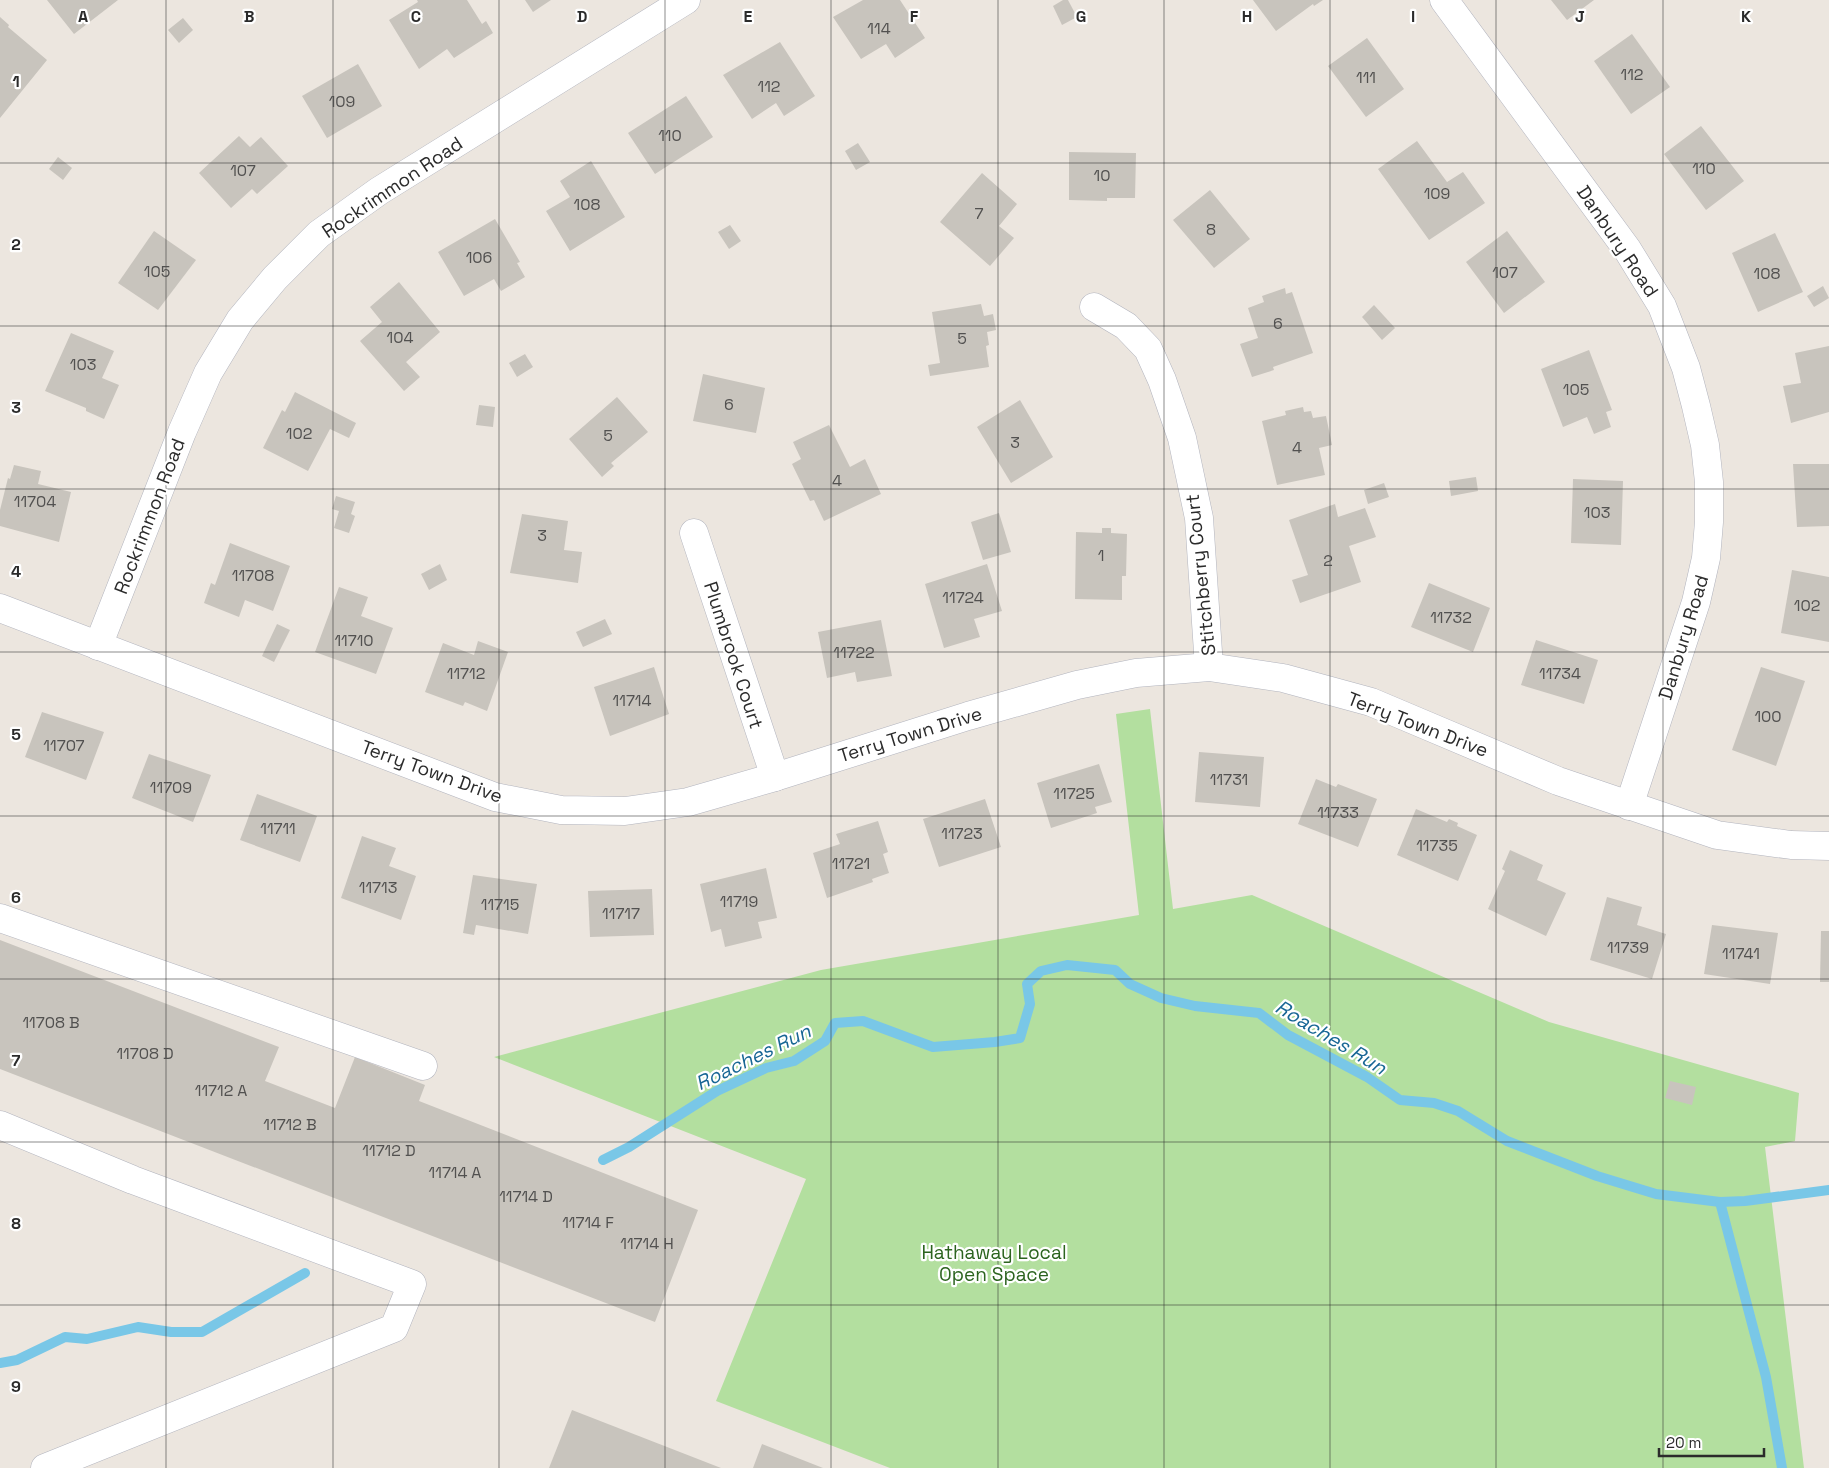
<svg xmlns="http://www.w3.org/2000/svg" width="1829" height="1468" viewBox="0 0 1829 1468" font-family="'Space Grotesk',sans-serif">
	<rect width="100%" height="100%" fill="#ece6df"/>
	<path fill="#b3df9f" d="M1150,709L1173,909L1252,895L1549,1022L1799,1093L1795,1141L1765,1147L1804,1468H890L716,1401L806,1179L494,1057L821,970L1139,915L1116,714Z"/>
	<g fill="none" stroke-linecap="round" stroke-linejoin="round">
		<g stroke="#79c7e7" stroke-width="10">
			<path d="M603,1160L629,1147L717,1091L766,1068L794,1061L825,1041L835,1023L863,1021L933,1047L995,1042L1020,1038L1030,1004L1027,984L1041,971L1067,965L1115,970L1130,984L1161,998L1195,1006L1259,1013L1288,1035L1367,1077L1400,1100L1434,1103L1458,1111L1507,1141L1597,1176L1656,1194L1720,1202L1745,1201L1829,1190"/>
			<path d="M1720,1202L1766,1377L1782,1468"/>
			<path d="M0,1363L17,1360L65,1337L87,1339L138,1327L171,1332H202L305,1273"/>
		</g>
	</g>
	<g fill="#c8c4bd">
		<path d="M47,0H118L74,34Z"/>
		<path d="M417,0H467L482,24L486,21L493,33L454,58L447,49L419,69L389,20L418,2Z"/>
		<path d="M525,0H551L533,12Z"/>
		<path d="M863,0H900L925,38L895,58L886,44L861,59L833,17Z"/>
		<path d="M1063,0H1068L1077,17L1062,25L1053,6Z"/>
		<path d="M1253,0H1323L1314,6L1313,4L1276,31Z"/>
		<path d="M1551,0H1594L1567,20Z"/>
		<path d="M0,17L9,25L8,27L47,60L0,118Z"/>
		<path d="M183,18L193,30L179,43L168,30Z"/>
		<path d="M1632,34L1670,87L1631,114L1594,61Z"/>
		<path d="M1367,38L1404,89L1366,117L1328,66Z"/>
		<path d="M780,42L815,96L784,116L776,103L752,119L723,75Z"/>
		<path d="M358,64L382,106L327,138L302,96Z"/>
		<path d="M686,96L713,137L655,174L628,133Z"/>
		<path d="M1701,126L1744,181L1706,210L1664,154Z"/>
		<path d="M239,136L250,147L261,137L288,166L257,194L252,189L231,208L199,173Z"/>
		<path d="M1417,141L1447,182L1463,172L1485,203L1429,240L1378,169Z"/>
		<path d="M858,143L870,162L856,170L845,151Z"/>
		<path d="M1069,152L1136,153L1135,198H1107V201L1069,200Z"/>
		<path d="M58,157L72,168L63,180L49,169Z"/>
		<path d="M591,161L625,217L570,251L546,211L570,197L560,181Z"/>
		<path d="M982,173L1017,204L999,226L1014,238L990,266L940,222Z"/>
		<path d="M1210,190L1250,239L1214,268L1173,220Z"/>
		<path d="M495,219L520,262L517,263L525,277L501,291L494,279L464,296L438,252Z"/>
		<path d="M730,225L741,241L729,249L718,232Z"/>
		<path d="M154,231L196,260L158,310L118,283Z"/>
		<path d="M1507,231L1545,282L1504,313L1466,262Z"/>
		<path d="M1775,233L1803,292L1758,312L1732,253Z"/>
		<path d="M399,282L440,332L406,362L420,377L404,391L360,341L382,322L370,307Z"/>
		<path d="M1823,286L1829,298L1814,307L1807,296Z"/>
		<path d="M1285,288L1286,294L1292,292L1313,353L1273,367L1274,370L1252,377L1240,344L1258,338L1248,308L1264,302L1262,296Z"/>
		<path d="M981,304L984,316L993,314L996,330L987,332L989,345L986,346L989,367L930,376L928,365L940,363L932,312Z"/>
		<path d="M1374,305L1395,328L1382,340L1362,317Z"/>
		<path d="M71,333L114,351L102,378L119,385L104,419L86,411V408L45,391Z"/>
		<path d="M1829,346V412L1791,423L1783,386L1801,383L1795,353Z"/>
		<path d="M1589,350L1612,410L1606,412L1611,427L1594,434L1587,417L1563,427L1541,369Z"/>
		<path d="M525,354L533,367L517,377L509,363Z"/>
		<path d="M703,374L765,388L756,433L693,421Z"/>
		<path d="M295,392L356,423L349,438L330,429L308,471L263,448L282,410L285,412Z"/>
		<path d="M617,397L648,432L611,463L614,466L602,477L569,439Z"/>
		<path d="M1020,400L1053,457L1011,483L977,427Z"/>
		<path d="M479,405L495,407L493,427L476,425Z"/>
		<path d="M1303,407L1304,412L1311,411L1313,418L1326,416L1332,445L1319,448L1325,475L1277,485L1262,421L1286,415L1285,411Z"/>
		<path d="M829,425L850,467L865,459L881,494L824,521L814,500L810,501L792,464L801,459L793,442Z"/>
		<path d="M1793,464H1829V526L1797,527Z"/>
		<path d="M14,465L41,471L38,484L71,492L59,542L0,526V510L8,478L10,479Z"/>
		<path d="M1476,477L1478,491L1451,496L1449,481Z"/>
		<path d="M1573,479L1623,481L1621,545L1571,543Z"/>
		<path d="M1384,483L1389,497L1368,504L1364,490Z"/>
		<path d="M336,496L355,502L351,514L355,516L349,533L334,528L339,511L332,509Z"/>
		<path d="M1335,504L1338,517L1365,508L1376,537L1349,546L1361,582L1300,603L1292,580L1308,575L1289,520Z"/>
		<path d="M999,513L1011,552L983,560L971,522Z"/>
		<path d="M522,514L568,521L564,550L582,552L578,583L510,573Z"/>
		<path d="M1102,528H1111V533L1127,534L1126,576H1122V600L1075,599L1076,532L1102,533Z"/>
		<path d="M230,543L290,566L273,611L245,600L239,617L204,603L211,583L215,585Z"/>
		<path d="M440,564L447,580L429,590L421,574Z"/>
		<path d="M987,564L1002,611L974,619L980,637L944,648L925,584Z"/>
		<path d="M1792,570L1829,577V642L1781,633Z"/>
		<path d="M1429,583L1490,608L1473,652L1411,627Z"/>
		<path d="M339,587L368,597L361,616L393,628L376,674L315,652Z"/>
		<path d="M605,619L612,634L583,647L576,632Z"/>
		<path d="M881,620L892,676L857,682L855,672L827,678L818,632Z"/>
		<path d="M277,624L290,630L274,662L262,656Z"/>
		<path d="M1536,640L1598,660L1584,704L1521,685Z"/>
		<path d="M478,641L508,652L487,711L465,702L463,706L425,692L443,643L474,655Z"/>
		<path d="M654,667L669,714L610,736L594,687Z"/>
		<path d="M1761,667L1805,681L1776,766L1732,750Z"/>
		<path d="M42,712L104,732L86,780L25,757Z"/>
		<path d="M1199,752L1264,757L1260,807L1195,802Z"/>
		<path d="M149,754L211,775L193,822L132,798Z"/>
		<path d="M1099,764L1112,802L1095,807L1097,813L1051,828L1037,783Z"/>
		<path d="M1316,779L1336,787L1338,784L1377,799L1358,847L1298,824Z"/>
		<path d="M257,794L317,816L300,862L240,840Z"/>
		<path d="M985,799L1001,847L939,867L923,819Z"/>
		<path d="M1416,809L1447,822L1449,819L1458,823L1457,826L1477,835L1458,881L1397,855Z"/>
		<path d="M878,821L888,852L883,854L889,873L872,879L873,882L827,898L813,853L840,844L836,834Z"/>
		<path d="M362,836L396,848L389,866L416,876L401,920L341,898Z"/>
		<path d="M1510,850L1543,865L1537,880L1566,893L1546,936L1488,909L1505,871L1502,869Z"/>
		<path d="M766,868L777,918L758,922L762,938L725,947L721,929L711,932L700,884Z"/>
		<path d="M473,875L537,884L528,934L476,925L474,935L463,933Z"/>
		<path d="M652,889L654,935L590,937L588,891Z"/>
		<path d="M1607,897L1642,907L1637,925L1666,934L1652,979L1590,960Z"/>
		<path d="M1712,925L1778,933L1770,984L1704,974Z"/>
		<path d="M1821,931H1829V982H1820Z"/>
		<path d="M0,940L279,1047L265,1081L335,1108L355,1057L425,1085L419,1101L698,1210L655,1322L0,1069Z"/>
		<path d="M1670,1081L1696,1087L1692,1105L1665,1098Z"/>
		<path d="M572,1410L721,1468H549Z"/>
		<path d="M762,1444L823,1468H753Z"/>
	</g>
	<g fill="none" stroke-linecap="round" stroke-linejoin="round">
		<g stroke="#b2b4be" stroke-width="29">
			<g id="minor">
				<path d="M1444,0L1627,249L1662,306L1686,368L1696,406L1705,445L1709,482V522L1706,558L1696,602L1629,806"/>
				<path d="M1094,307L1126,326L1148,349L1162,380L1182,438L1199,518L1209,667"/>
				<path d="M694,533L775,777"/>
				<path d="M0,608L495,797L561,810L625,811L688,802L775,777L968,716L1077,685L1136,673L1209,667L1283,678L1371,702L1558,781L1717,835L1791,845L1829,846"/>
				<path d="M98,646L182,432L208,373L240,320L275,278L319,234L379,191L686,0"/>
				<path d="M0,918L423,1066"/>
				<path d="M0,1125L133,1180L412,1284L394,1328L45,1468"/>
			</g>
		</g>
		<use href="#minor" stroke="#fff" stroke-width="28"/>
	</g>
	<path fill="none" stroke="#2b2b2b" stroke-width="1" stroke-opacity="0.55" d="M166,0V1468M333,0V1468M499,0V1468M665,0V1468M831,0V1468M998,0V1468M1164,0V1468M1330,0V1468M1496,0V1468M1663,0V1468M0,163H1829M0,326H1829M0,489H1829M0,652H1829M0,816H1829M0,979H1829M0,1142H1829M0,1305H1829"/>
	<g text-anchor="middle" stroke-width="4.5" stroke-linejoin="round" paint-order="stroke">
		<g font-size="16" fill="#525150">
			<text x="879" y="34">114</text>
			<text x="1632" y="80">112</text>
			<text x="1366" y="83">111</text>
			<text x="769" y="92">112</text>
			<text x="342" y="107">109</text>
			<text x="670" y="141">110</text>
			<text x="1704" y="174">110</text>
			<text x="243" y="176">107</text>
			<text x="1102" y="181">10</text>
			<text x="1437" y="199">109</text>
			<text x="587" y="210">108</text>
			<text x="979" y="219">7</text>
			<text x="1211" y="235">8</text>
			<text x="479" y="263">106</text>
			<text x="157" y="277">105</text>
			<text x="1505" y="278">107</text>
			<text x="1767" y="279">108</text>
			<text x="1278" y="329">6</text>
			<text x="400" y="343">104</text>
			<text x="962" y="344">5</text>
			<text x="83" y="370">103</text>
			<text x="1576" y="395">105</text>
			<text x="729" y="410">6</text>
			<text x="299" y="439">102</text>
			<text x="608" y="441">5</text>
			<text x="1015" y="448">3</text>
			<text x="1297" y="453">4</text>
			<text x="837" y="486">4</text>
			<text x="35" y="507">11704</text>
			<text x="1597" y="518">103</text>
			<text x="542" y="541">3</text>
			<text x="1101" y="561">1</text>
			<text x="1328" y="566">2</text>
			<text x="253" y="581">11708</text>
			<text x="963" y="603">11724</text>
			<text x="1807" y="611">102</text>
			<text x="1451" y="623">11732</text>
			<text x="354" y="646">11710</text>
			<text x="854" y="658">11722</text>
			<text x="466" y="679">11712</text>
			<text x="1560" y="679">11734</text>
			<text x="632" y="706">11714</text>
			<text x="1768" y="722">100</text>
			<text x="64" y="751">11707</text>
			<text x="1229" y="785">11731</text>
			<text x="171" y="793">11709</text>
			<text x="1074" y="799">11725</text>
			<text x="1338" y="818">11733</text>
			<text x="278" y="834">11711</text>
			<text x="962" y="839">11723</text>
			<text x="1437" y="851">11735</text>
			<text x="851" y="869">11721</text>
			<text x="378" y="893">11713</text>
			<text x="739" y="907">11719</text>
			<text x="500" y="910">11715</text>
			<text x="621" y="919">11717</text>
			<text x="1628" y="953">11739</text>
			<text x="1741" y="959">11741</text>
			<text x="51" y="1028">11708 B</text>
			<text x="145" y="1059">11708 D</text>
			<text x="221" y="1096">11712 A</text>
			<text x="290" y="1130">11712 B</text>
			<text x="389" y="1156">11712 D</text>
			<text x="455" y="1178">11714 A</text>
			<text x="526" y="1202">11714 D</text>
			<text x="588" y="1228">11714 F</text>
			<text x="647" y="1249">11714 H</text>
		</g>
		<g font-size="19" fill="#2b2b2b" stroke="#fff">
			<text transform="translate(392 187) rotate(-34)" y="7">Rockrimmon Road</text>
			<text transform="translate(1618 241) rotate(56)" y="7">Danbury Road</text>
			<text transform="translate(149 516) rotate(-69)" y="7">Rockrimmon Road</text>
			<text transform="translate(1200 575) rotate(-96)" y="7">Stitchberry Court</text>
			<text transform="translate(1683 637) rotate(-73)" y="7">Danbury Road</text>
			<text transform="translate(734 655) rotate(72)" y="7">Plumbrook Court</text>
			<text transform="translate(1418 724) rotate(21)" y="7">Terry Town Drive</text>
			<text transform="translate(910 734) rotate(-17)" y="7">Terry Town Drive</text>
			<text transform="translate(432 771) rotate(20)" y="7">Terry Town Drive</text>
		</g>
		<g font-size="19" fill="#2c641f" stroke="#fff">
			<text x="994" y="1259">Hathaway Local<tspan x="994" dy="22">Open Space</tspan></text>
		</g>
		<g font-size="20" font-style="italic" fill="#176694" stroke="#fff">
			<text transform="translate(1331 1037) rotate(31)" y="7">Roaches Run</text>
			<text transform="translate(753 1057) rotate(-26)" y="7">Roaches Run</text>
		</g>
	</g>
	<g font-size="16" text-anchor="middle" font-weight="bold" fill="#2b2b2b" stroke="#fff" stroke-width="4.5" stroke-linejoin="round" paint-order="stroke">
		<text x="83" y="22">A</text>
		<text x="249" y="22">B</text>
		<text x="416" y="22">C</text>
		<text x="582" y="22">D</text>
		<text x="748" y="22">E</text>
		<text x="914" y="22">F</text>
		<text x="1081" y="22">G</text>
		<text x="1247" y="22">H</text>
		<text x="1413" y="22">I</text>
		<text x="1580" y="22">J</text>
		<text x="1746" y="22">K</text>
		<text x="16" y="87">1</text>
		<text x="16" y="250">2</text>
		<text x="16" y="413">3</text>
		<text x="16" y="577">4</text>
		<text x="16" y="740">5</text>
		<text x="16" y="903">6</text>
		<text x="16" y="1066">7</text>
		<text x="16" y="1229">8</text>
		<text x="16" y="1392">9</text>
	</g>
	<path d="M1659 1448v8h105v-8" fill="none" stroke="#2b2b2b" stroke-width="2.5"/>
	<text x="1666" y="1448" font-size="15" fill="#2b2b2b" stroke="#ffffff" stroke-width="4" paint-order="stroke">20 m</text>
</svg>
